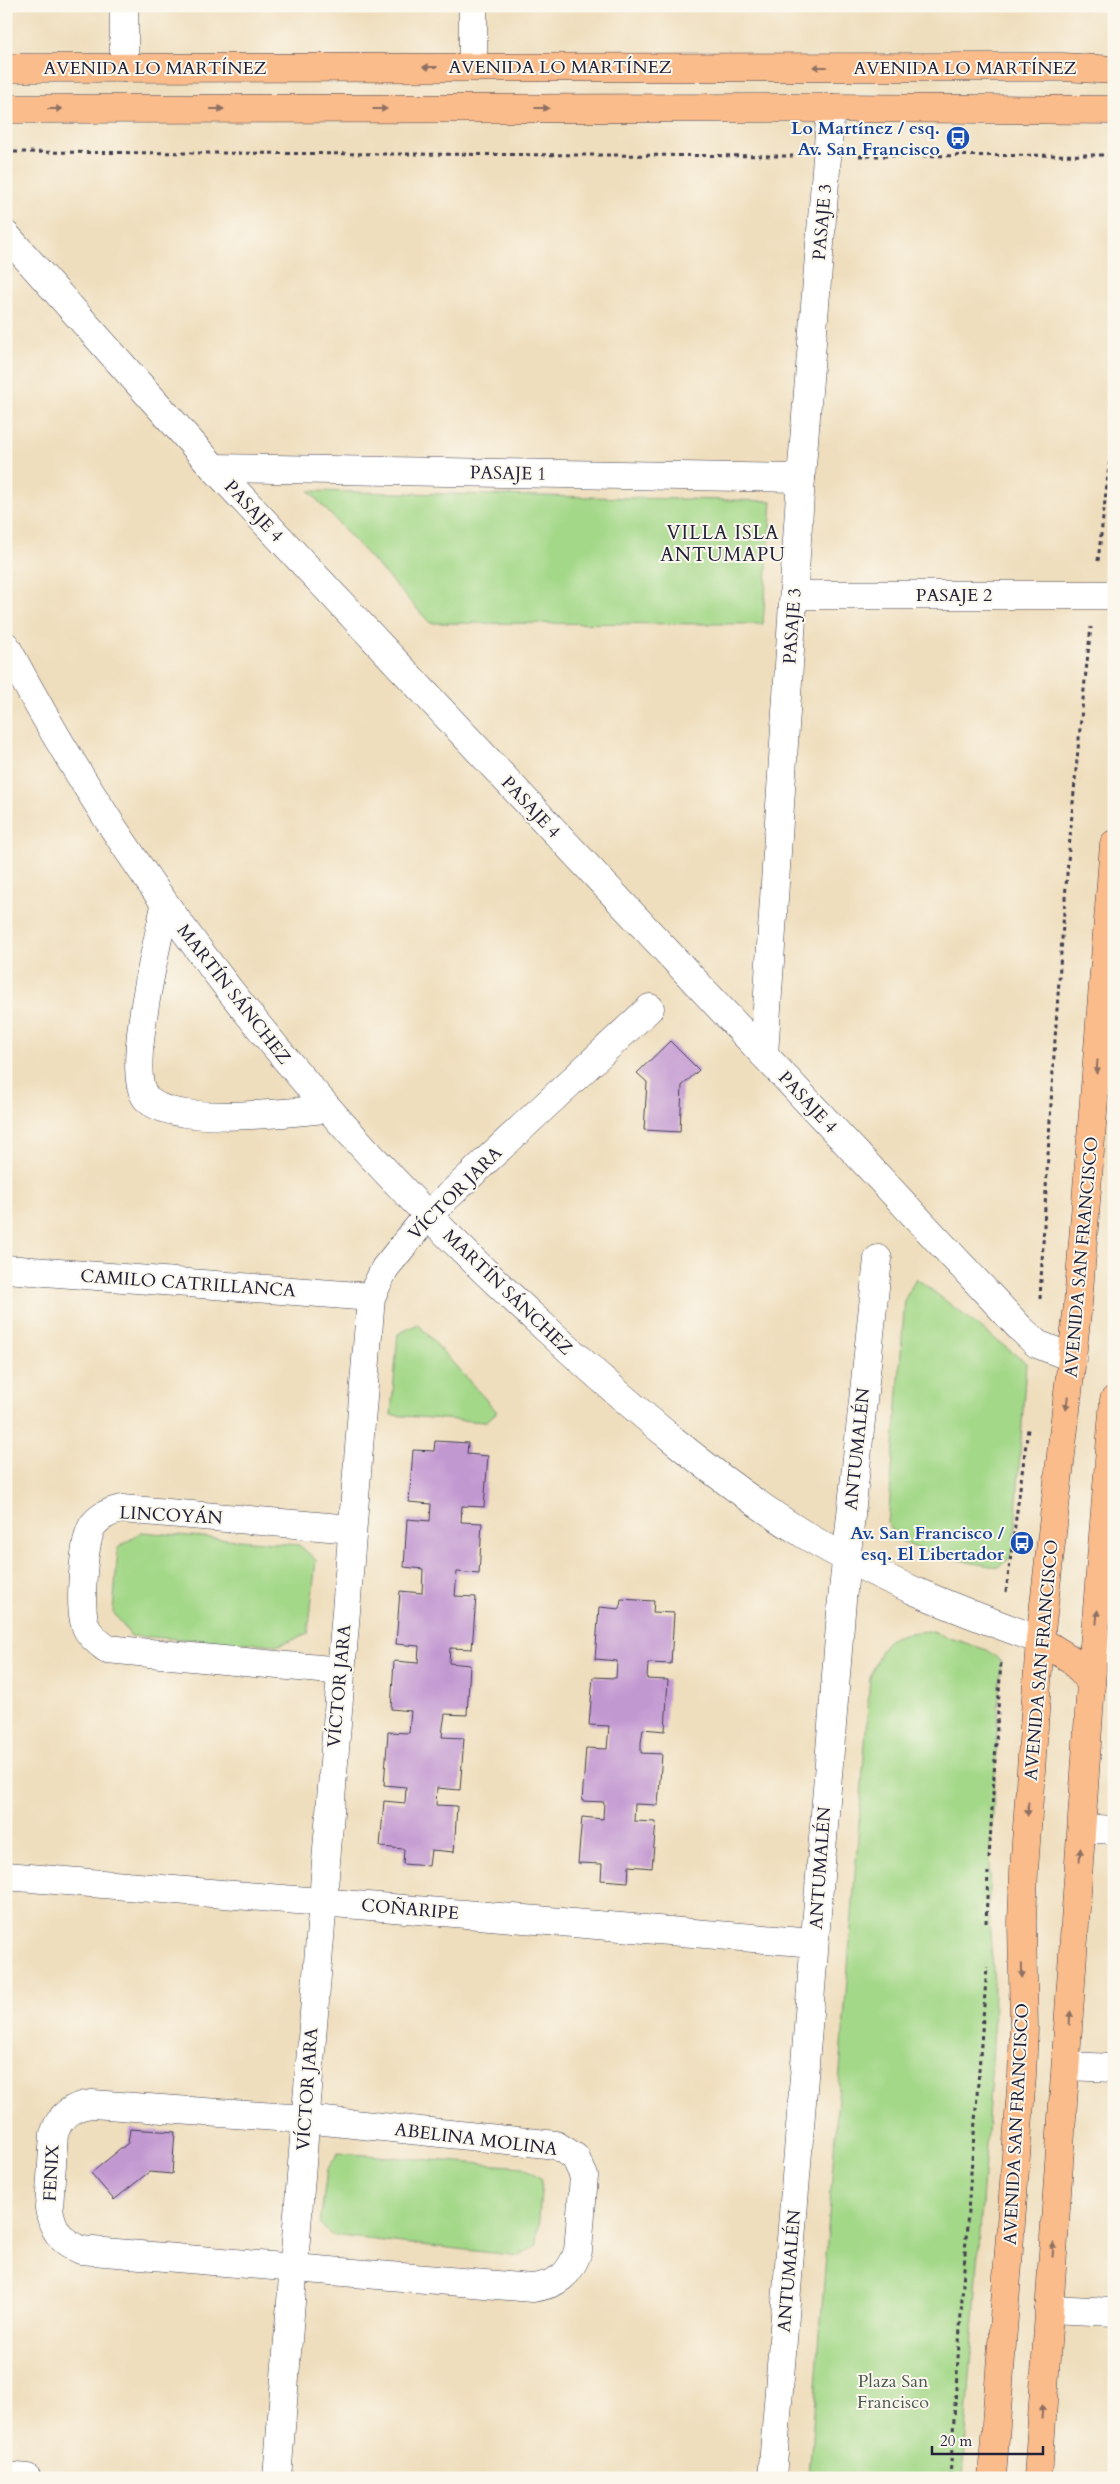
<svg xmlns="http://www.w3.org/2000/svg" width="1120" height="2484" viewBox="0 0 1120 2484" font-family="Cardo,serif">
	<rect width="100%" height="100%" fill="#fbf7ec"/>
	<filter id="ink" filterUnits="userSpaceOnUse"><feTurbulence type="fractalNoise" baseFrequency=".02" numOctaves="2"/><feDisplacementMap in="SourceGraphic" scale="10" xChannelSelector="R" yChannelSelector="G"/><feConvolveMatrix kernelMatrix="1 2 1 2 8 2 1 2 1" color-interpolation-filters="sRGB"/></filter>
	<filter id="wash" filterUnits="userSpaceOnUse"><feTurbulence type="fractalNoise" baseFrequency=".0096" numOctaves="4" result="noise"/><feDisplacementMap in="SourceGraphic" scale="20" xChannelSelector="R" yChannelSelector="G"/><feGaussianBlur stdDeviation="1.12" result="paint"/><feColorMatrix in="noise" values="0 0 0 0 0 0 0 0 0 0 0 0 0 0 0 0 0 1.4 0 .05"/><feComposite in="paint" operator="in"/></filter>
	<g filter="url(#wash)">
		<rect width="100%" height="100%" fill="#efdebd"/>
		<g fill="#a4d889" stroke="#637d62">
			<path d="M309,491L772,501L763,624L430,623Z"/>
			<path d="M916,1278L1026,1363L1014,1545L1009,1559L998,1567C978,1565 910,1551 896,1537C893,1534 890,1528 888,1524L905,1299Z"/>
			<path d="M418,1324L497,1412L485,1422L391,1415L398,1334Z"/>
			<path d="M141,1532L299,1545L316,1560L308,1634L279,1645L131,1636L113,1612L118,1548Z"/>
			<path d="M928,1631L987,1650L1001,1661L988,1908L994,1983L993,2045L963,2478H809L870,1678C885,1638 884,1635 928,1631Z"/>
			<path d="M338,2153L524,2167L542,2179L537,2245L520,2256L331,2235L320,2224L327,2170Z"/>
		</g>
		<g id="blocks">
			<g fill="#c298d1">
				<path d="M670,1041L699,1070L682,1086L680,1132L644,1130L647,1082L637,1073Z"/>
				<path d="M435,1441L468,1443L467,1454L488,1456L484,1507L462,1506L461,1522L482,1523L479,1574L457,1572L455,1596L476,1597L472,1649L450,1648L449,1663L470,1665L467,1715L445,1714L443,1727L442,1737L464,1738L460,1790L437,1788L436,1805L457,1806L454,1852L431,1850L429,1866L403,1864L404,1849L380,1847L384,1801L405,1803L406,1787L384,1785L388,1732L409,1733L411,1711L391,1709L394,1661L418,1663L419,1646L396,1644L400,1591L422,1593L423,1569L404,1567L407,1519L430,1521L431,1504L409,1502L413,1450L434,1451Z"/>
				<path d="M621,1599L654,1601L653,1612L674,1613L671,1664L648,1663L647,1679L668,1680L665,1731L643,1729L641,1743V1753L662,1754L658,1805L635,1804L634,1821L656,1822L652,1868L629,1866L628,1882L601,1880L602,1864L578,1863L582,1817L603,1819L604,1802L582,1801L586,1748L607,1749L609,1726L589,1725L593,1677L616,1678L617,1661L595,1659L599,1607L620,1609Z"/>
				<path d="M130,2129L175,2132L172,2174L149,2172L114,2200L91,2173L128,2143Z"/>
			</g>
		</g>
	</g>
	<g filter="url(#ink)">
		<use href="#blocks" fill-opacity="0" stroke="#413e4e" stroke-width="1"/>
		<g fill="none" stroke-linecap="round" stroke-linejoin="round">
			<g stroke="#413e4e" stroke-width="29">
				<g id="minor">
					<path d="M473,66V6"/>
					<path d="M124,68V6"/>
					<path d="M6,235L214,468L1020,1328L1037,1344L1073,1358"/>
					<path d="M214,468L801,478"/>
					<path d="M794,595H1114"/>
					<path d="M6,646C144,908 333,1136 552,1334C628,1404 717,1481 805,1535C878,1579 960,1611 1040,1640"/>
					<path d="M165,906C158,940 124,1075 147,1099C173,1126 289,1113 326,1109"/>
					<path d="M764,1055L801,478L831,108"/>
					<path d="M6,1269L371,1297"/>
					<path d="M1094,1647L1114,1649"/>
					<path d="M341,1671L107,1649C98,1642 88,1635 85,1624C79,1607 83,1540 93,1525C101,1515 111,1511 122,1509L352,1529"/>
					<path d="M1082,1828L1114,1830"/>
					<path d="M6,1876L814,1943"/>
					<path d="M1067,2066L1114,2068"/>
					<path d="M92,2104L305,2119L556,2145L575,2157L584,2176L578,2251C570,2275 557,2285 532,2288L81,2250C61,2242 52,2229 49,2208L54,2134C60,2115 72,2106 92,2104Z"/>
					<path d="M1049,2309L1114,2312"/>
					<path d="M6,2476L27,2478"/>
					<path d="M277,2478L371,1297L385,1268L428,1215L650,1008"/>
					<path d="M772,2478L842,1600L878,1259"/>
				</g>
			</g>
			<g stroke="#413e4e" stroke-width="29">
				<g id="major">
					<path d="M6,68L1063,67L1114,70"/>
					<path d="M6,109L831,108L1114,110"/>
					<path d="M1040,1640L1072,1660L1091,1683"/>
					<path d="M992,2478L1022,2075L1024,2029L1022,1922L1024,1871L1040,1640L1078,1304L1114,844"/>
					<path d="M1038,2478L1091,1683L1114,1400"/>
				</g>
			</g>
			<g stroke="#413e4e" stroke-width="3" stroke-dasharray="4 4" stroke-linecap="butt">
				<path d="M6,152L793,156"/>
				<path d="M859,156L1114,155"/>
				<path d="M1098,561L1114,423"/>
				<path d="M1040,1299C1052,1075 1065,850 1091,627"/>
				<path d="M1006,1592L1028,1429"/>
				<path d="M989,1859L1001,1660"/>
				<path d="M986,1923L988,1872"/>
				<path d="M950,2478L967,2224L987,1967"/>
			</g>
			<use href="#minor" stroke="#fff" stroke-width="28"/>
			<use href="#major" stroke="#fabc8b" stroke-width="28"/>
		</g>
		<defs><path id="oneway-solid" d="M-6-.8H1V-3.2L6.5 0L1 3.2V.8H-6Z" transform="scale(1.25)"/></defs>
		<g fill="#8e6f63">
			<use href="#oneway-solid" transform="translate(430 67) rotate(180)"/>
			<use href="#oneway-solid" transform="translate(820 67) rotate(-180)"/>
			<use href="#oneway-solid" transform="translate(542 108)"/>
			<use href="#oneway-solid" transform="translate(55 109)"/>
			<use href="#oneway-solid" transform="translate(217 109)"/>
			<use href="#oneway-solid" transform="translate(380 109)"/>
			<use href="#oneway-solid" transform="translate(1097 1067) rotate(94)"/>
			<use href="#oneway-solid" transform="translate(1067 1403) rotate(97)"/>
			<use href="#oneway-solid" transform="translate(1097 1617) rotate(-85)"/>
			<use href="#oneway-solid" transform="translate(1028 1809) rotate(94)"/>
			<use href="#oneway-solid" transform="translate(1080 1855) rotate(-86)"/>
			<use href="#oneway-solid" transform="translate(1022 1971) rotate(89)"/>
			<use href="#oneway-solid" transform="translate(1070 2018) rotate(-86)"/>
			<use href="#oneway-solid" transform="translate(1053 2250) rotate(-86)"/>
			<use href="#oneway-solid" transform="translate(1042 2412) rotate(-86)"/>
		</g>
	</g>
	<defs>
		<g id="bus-disc" transform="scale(1.25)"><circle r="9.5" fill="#1a4fb4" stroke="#fbf7ec"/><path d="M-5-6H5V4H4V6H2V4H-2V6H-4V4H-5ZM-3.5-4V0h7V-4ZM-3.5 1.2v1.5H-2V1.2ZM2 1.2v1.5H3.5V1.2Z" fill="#fff"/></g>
	</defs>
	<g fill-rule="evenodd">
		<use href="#bus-disc" x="958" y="138"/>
		<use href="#bus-disc" x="1022" y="1543"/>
	</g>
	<g text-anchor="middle" stroke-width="4" stroke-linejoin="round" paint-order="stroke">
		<g font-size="18" fill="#22223b" stroke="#fbf7ec">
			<text x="560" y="73">AVENIDA LO MARTÍNEZ</text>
			<text x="155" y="74">AVENIDA LO MARTÍNEZ</text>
			<text x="965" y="74">AVENIDA LO MARTÍNEZ</text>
			<text transform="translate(822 222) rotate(-85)" y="6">PASAJE 3</text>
			<text transform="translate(508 473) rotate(1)" y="6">PASAJE 1</text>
			<text transform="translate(254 511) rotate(47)" y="6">PASAJE 4</text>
			<text x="954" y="601">PASAJE 2</text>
			<text transform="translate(792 626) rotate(-86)" y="6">PASAJE 3</text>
			<text transform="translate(531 807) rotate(47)" y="6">PASAJE 4</text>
			<text transform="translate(234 994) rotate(52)" y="6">MARTÍN SÁNCHEZ</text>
			<text transform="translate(808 1102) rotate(47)" y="6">PASAJE 4</text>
			<text transform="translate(455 1193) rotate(-45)" y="6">VÍCTOR JARA</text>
			<text transform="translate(1081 1257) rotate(-85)" y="6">AVENIDA SAN FRANCISCO</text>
			<text transform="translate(188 1283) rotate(4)" y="6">CAMILO CATRILLANCA</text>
			<text transform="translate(508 1292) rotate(44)" y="6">MARTÍN SÁNCHEZ</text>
			<text transform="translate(857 1449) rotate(-84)" y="6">ANTUMALÉN</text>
			<text transform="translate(171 1515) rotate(3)" y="6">LINCOYÁN</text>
			<text transform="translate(1041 1660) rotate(-85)" y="6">AVENIDA SAN FRANCISCO</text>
			<text transform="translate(339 1686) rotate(-85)" y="6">VÍCTOR JARA</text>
			<text transform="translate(820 1868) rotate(-86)" y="6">ANTUMALÉN</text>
			<text transform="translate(410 1909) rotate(5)" y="6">COÑARIPE</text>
			<text transform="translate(307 2089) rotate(-86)" y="6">VÍCTOR JARA</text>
			<text transform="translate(1016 2124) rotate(-87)" y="6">AVENIDA SAN FRANCISCO</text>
			<text transform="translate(476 2139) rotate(7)" y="6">ABELINA MOLINA</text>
			<text transform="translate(51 2173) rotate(-87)" y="6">FENIX</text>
			<text transform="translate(789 2271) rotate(-85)" y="6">ANTUMALÉN</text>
		</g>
		<g font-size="18" font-weight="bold" fill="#164399" stroke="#fbf7ec" text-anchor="end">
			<text x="940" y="134">Lo Martínez / esq.<tspan x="940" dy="21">Av. San Francisco</tspan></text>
			<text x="1004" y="1539">Av. San Francisco /<tspan x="1004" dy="21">esq. El Libertador</tspan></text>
		</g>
		<g font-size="18" fill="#495952" stroke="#fbf7ec">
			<text x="893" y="2387">Plaza San<tspan x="893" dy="21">Francisco</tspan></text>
		</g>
		<g font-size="19" letter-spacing="1" fill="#22223b" stroke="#fbf7ec">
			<text x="723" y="539">VILLA ISLA<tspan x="723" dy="22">ANTUMAPU</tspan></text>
		</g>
	</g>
	<rect width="1120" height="2484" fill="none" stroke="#fbf7ec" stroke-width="25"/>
	<path d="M932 2446v8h111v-8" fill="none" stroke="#22223b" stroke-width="2.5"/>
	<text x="940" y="2446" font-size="15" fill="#22223b" stroke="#fbf7ec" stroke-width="4" paint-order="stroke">20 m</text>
</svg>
